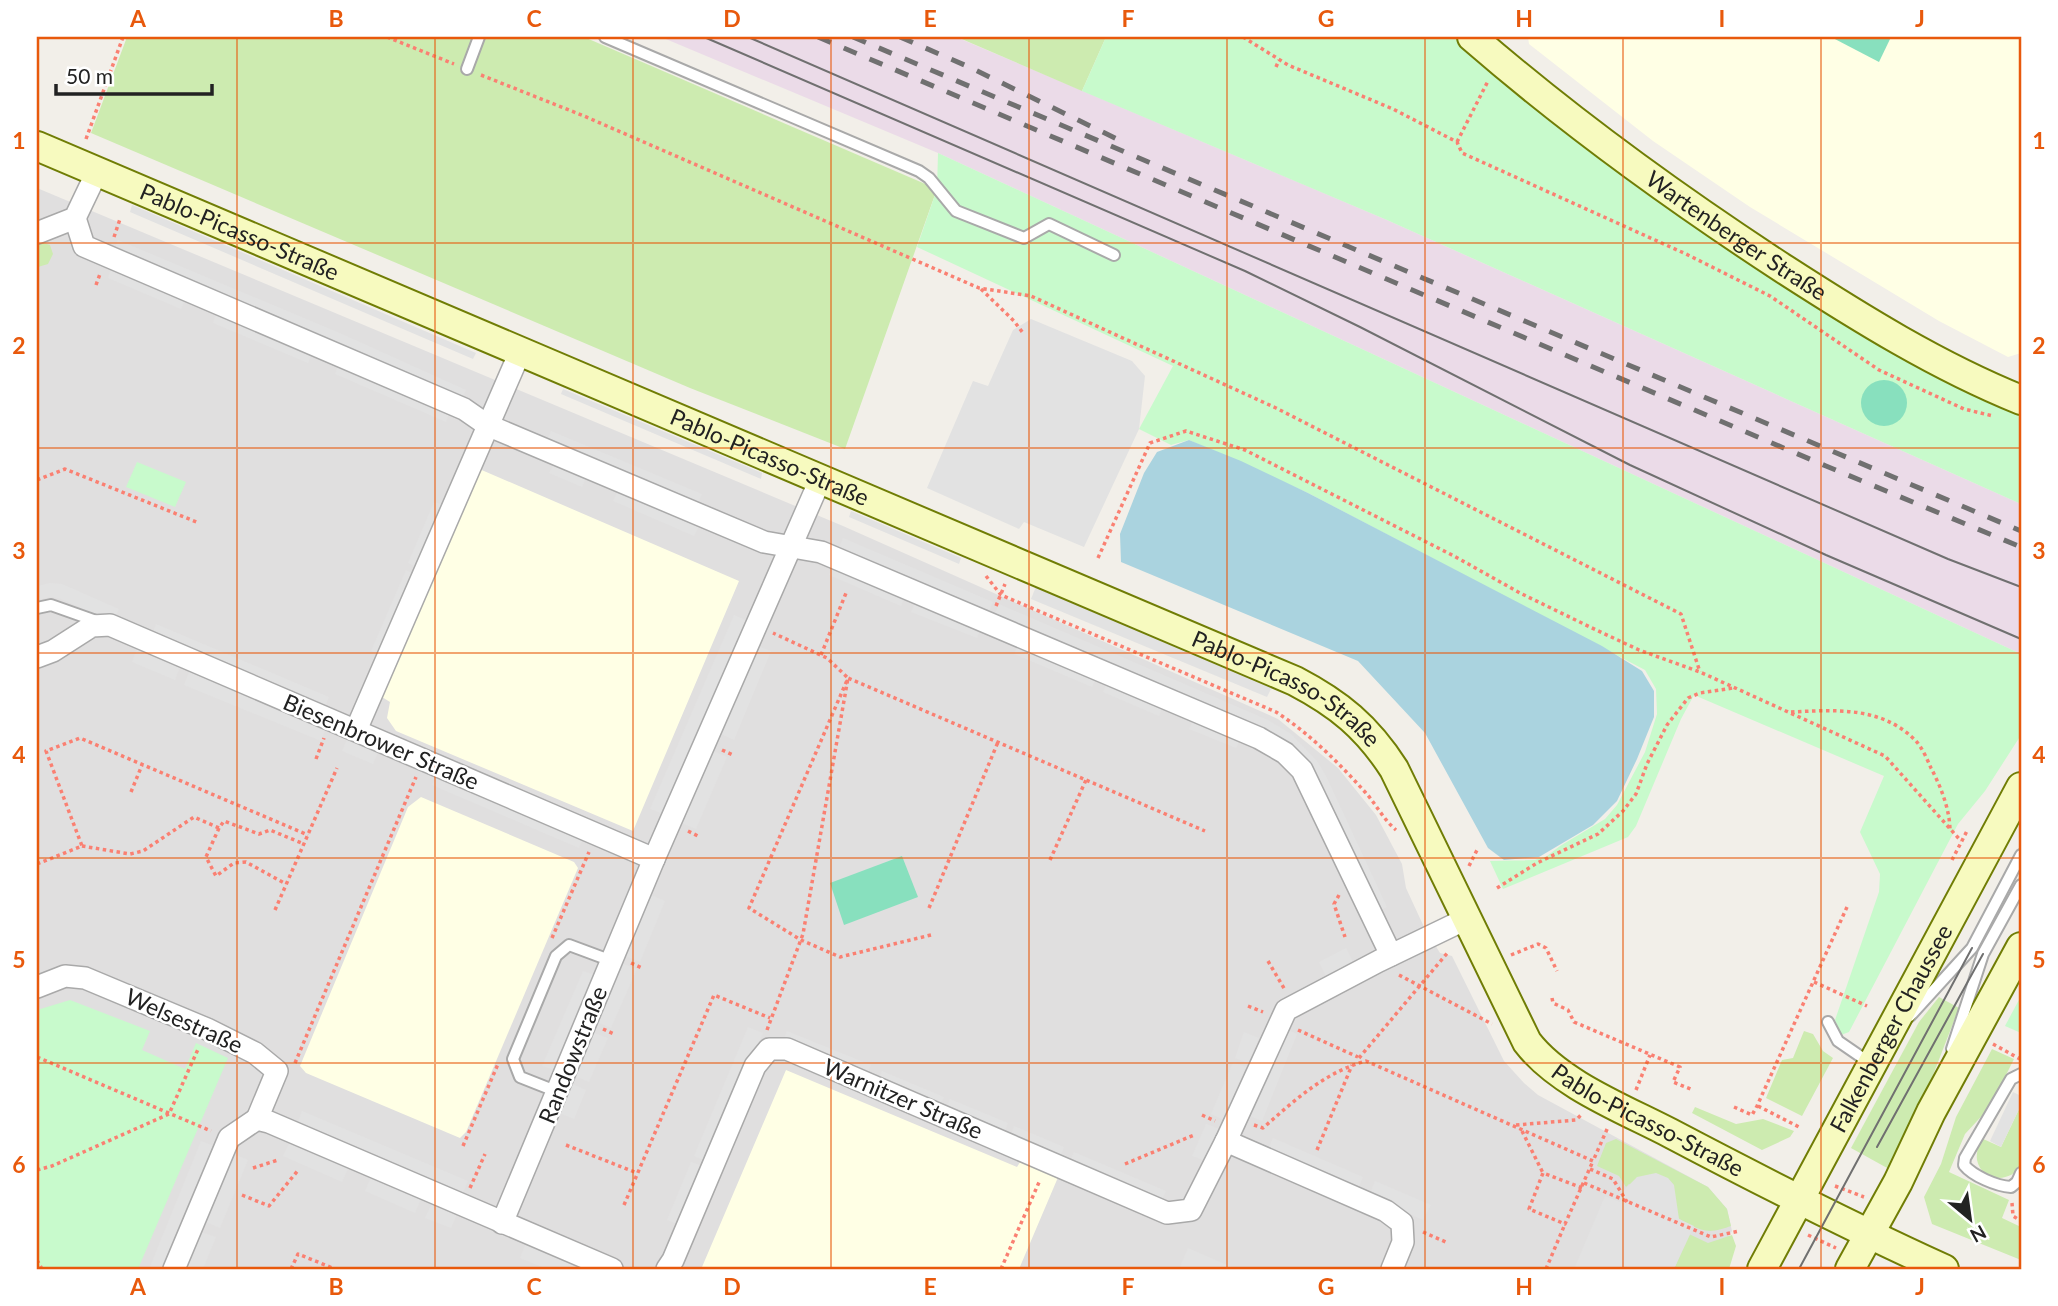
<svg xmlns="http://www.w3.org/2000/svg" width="2058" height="1306" viewBox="0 0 2058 1306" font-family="Lato,sans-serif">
	<rect width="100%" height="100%" fill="#f2efe9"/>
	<path fill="#e0dfdf" d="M37,188L843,526L1278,719L1338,768L1376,815L1402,864L1406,888L1424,927L1440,953L1452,956L1504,1061L1524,1083L1538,1095L1708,1187L1727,1209L1732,1231L1711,1269H37Z"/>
	<path fill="#ebdbe8" d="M661,37H956L1387,220L2021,504V654L938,153Z"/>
	<g fill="#ffffe5">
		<path d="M1528,37H2021V353L2008,357L1939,321L1750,207L1653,141L1529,44Z"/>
		<path d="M477,468L739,581L633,831L396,731L387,718L390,702L382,697Z"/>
		<path d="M421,797L574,862L578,868L466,1132L460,1138L306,1073L300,1066L408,807Z"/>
		<path d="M786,1070L1017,1167L1022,1159L1059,1175L1019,1269H706L702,1267Z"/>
	</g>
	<g fill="#cdebb0">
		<path d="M127,37H584L937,189L845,449L690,388L91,133Z"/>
		<path d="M957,37H1106L1082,91Z"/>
		<path d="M37,241L50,245L53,254L48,264L38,267Z"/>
		<path d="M1939,997L1959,1008L1914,1124L1889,1169L1851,1148L1919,1022Z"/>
		<path d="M1804,1031L1813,1034L1823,1051L1833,1058L1802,1116L1766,1098L1782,1060L1793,1058Z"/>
		<path d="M1992,1049L2014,1059L1990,1107L1965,1134L1949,1172L2009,1200L2002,1218L2021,1227V1260L1932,1224L1924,1197L1941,1164L1956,1117Z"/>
		<path d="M2021,1105V1165C2011,1183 1982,1183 1977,1160C1976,1152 1979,1145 1981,1138L2001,1147Z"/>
		<path d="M1695,1107L1736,1124L1763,1119L1794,1131L1790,1137L1762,1150L1692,1113Z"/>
		<path d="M1616,1139L1708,1187L1727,1209L1731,1226C1725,1228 1716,1231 1710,1231C1689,1231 1647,1196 1629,1184L1626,1187L1619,1176L1597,1166L1606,1143Z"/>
		<path d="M1689,1234L1708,1243L1732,1235L1736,1246L1729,1269H1674Z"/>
	</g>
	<g fill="#c8facc">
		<path d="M1106,37H1455L1474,54L2021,413V504L1387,220L1082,91Z"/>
		<path d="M938,153L2021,654V735L1985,791L1958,824L1849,1032L1841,1035L1835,1020L1879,892L1880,874L1860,832L1884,776L1694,695L1681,719L1636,826L1628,837L1503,889L1490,861L1535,860L1547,856L1560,846L1605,819L1617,805L1645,752L1657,714L1656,689L1645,670L1308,493L1189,440L1171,445L1139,429L1173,366L917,247L937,189Z"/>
		<path d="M137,462L186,482L175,507L126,487Z"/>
		<path d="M2021,996V1033L2005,1026Z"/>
		<path d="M70,1000L150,1031L142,1050L185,1069L196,1043L228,1058L138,1269H37V1010Z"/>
	</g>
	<g fill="#88e0be">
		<path d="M1831,37H1891L1879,62Z"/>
		<circle cx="1884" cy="403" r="23"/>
		<path d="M902,856L918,897L844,925L830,883Z"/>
	</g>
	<g fill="#e2e2e2">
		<path d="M132,205L476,353L473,359L130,212Z"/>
		<path d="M118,240L342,334L466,390L461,401L114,251Z"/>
		<path d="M112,266L186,298L181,309L108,278Z"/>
		<path d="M217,311L312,352L308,363L213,323Z"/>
		<path d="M1031,319L1132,361L1145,376L1139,429L1084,547L1024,522L1019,529L927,488L973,381L988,386L1013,330Z"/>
		<path d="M339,363L450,410L446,422L335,374Z"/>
		<path d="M563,389L762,473L761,479L561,394Z"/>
		<path d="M551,431L702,494L696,508L546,443Z"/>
		<path d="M555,462L587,476L582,487L549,473Z"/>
		<path d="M619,488L700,525L694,536L613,501Z"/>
		<path d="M434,502L445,505L420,569L408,563Z"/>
		<path d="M851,511L961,558L959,564L849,517Z"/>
		<path d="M843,538L993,602L988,614L838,550Z"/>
		<path d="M833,564L905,595L901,606L829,575Z"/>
		<path d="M406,570L416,575L383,656L371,651Z"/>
		<path d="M50,583L62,584L119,609L113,622L61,599L51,597L37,600V586Z"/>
		<path d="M1037,584L1274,683L1267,697L1031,599Z"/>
		<path d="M916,600L981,627L977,638L911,612Z"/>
		<path d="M999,604L1268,720L1291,734L1317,761L1326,776L1387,907L1376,913L1306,766L994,616Z"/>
		<path d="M734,615L746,620L664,814L650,809Z"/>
		<path d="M156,624L329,697L323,711L151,638Z"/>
		<path d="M1019,643L1097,675L1092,687L1014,654Z"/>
		<path d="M757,646L771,651L734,740L719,733Z"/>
		<path d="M137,648L180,667L175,680L132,662Z"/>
		<path d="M190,670L326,728L321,741L184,685Z"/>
		<path d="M1108,680L1163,705L1159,716L1103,692Z"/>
		<path d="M1194,717L1241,738L1236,748L1189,729Z"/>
		<path d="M348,737L379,750L373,764L342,751Z"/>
		<path d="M713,751L727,757L696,829L681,823Z"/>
		<path d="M437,775L583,836L579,848L432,785Z"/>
		<path d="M651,895L665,901L640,962L625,956Z"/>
		<path d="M1346,948L1353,962L1326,976L1319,962Z"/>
		<path d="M623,964L637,969L611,1028L597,1022Z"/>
		<path d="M583,971L595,975L555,1070L542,1066Z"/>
		<path d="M748,1027L763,1033L708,1162L694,1156Z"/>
		<path d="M1284,1028L1297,1034L1262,1121L1247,1115Z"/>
		<path d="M787,1031L871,1065L866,1077L783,1042Z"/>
		<path d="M1244,1032L1259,1038L1248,1063L1235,1058Z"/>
		<path d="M594,1033L608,1038L589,1082L575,1076Z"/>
		<path d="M1233,1062L1246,1067L1224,1120L1211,1114Z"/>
		<path d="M882,1071L944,1097L939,1109L878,1082Z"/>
		<path d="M570,1083L586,1090L574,1119L559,1113Z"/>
		<path d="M2013,1092L2021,1096V1105L2001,1147L1990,1141Z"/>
		<path d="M950,1099L1008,1123L1003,1136L945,1111Z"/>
		<path d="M302,1111L468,1181L462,1195L297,1124Z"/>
		<path d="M1206,1124L1220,1129L1206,1161L1192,1156Z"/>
		<path d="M1014,1126L1064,1147L1059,1160L1010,1138Z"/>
		<path d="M1273,1138L1363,1177L1357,1191L1267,1151Z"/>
		<path d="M201,1141L214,1146L163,1269H149Z"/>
		<path d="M290,1142L349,1167L342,1182L283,1156Z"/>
		<path d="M1074,1152L1166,1191L1160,1203L1069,1163Z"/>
		<path d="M234,1154L248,1160L220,1228L206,1222Z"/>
		<path d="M691,1162L705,1167L680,1225L667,1220Z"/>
		<path d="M1656,1173L1668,1178L1674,1185L1679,1219L1694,1226L1674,1269H1574L1605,1196L1620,1202L1624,1190L1637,1177Z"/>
		<path d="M371,1177L421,1199L415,1213L365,1191Z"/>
		<path d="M1375,1181L1431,1205L1423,1220L1369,1196Z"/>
		<path d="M432,1203L457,1214L451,1228L425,1218Z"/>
		<path d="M201,1232L216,1237L203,1269H186Z"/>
		<path d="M526,1243L583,1268L547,1269L520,1258Z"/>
		<path d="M1188,1248L1236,1269H1179Z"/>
	</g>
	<path fill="#aad3df" d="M1189,440L1241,461L1308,493L1602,646L1642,671L1654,691V717L1637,759L1617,801L1593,825L1539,857L1504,860L1488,848L1425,733L1358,661L1121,562L1120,534L1144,473L1157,452Z"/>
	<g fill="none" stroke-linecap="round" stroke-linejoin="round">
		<g stroke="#a9a9a9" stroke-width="14">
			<g id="lane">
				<path d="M605,37L919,171L929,178L956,211L1024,238L1049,224L1114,255"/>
				<path d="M467,69L479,37"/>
				<path d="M37,608L51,605L99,622"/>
				<path d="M1910,1016L1972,948L2021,855"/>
				<path d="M1828,1022L1838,1041L1870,1063"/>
				<path d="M1952,1049L1983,954L2021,885"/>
				<path d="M2021,1074L2011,1079L1965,1158L1964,1165C1973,1176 1996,1186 2011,1187L2017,1182L2021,1173"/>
				<path d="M558,1092L520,1077L513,1059L556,956L569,945L612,961"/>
			</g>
		</g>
		<g stroke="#a9a9a9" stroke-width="24">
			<g id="street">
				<path d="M75,218L84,246L464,409L487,425L764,542L821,552L1259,738L1285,753L1302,770L1391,955"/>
				<path d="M37,233L75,218L97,172"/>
				<path d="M37,657L53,651L92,626L110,625L654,859"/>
				<path d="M356,730L520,352"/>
				<path d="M37,987L65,976L85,978L207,1029L255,1053L277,1071L257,1119"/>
				<path d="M502,1223L654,859L820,480"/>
				<path d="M174,1269L229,1138L257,1119L269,1122L612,1269"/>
				<path d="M667,1269L673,1260L755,1066L769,1049H787L1167,1213L1191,1210L1226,1141"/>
				<path d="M1392,1269L1403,1242L1402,1223L1386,1211L1226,1141L1286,1010L1379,961L1466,919"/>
			</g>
		</g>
		<g stroke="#707d05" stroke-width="32">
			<g id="secondary">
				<path id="s1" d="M1472,37C1570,122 1675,198 1784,269C1860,318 1937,366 2021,400"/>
				<path id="s2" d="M37,146L1295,681C1339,704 1367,727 1394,769L1527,1042C1559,1084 1624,1109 1670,1133C1761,1181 1852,1227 1944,1269"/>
				<path id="s3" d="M1762,1269L2021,787"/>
				<path d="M1850,1269L1898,1182L1931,1112L2021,947"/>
			</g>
		</g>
		<g stroke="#fa8072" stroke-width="3.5" stroke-dasharray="3.5 3.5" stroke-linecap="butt">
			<path d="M387,37L454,64"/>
			<path d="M1243,37L1288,65L1393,109L1457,142L1462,153L1686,254L1770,296L1879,370L1964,409L1993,416"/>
			<path d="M1276,67L1279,60"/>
			<path d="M481,75L584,116L979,288L1031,296L1276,408L1681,614L1700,672"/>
			<path d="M86,139L123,37"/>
			<path d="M1457,142L1488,81"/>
			<path d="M114,237L120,219"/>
			<path d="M96,285L100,274"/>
			<path d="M981,289L1014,321L1023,333"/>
			<path d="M37,480L65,469L199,523"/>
			<path d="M1098,558L1150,443L1186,431L1245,450L1454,556L1520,593L1590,627L1639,650L1700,672L1885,756L1961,841"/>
			<path d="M986,576L1001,595L1276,712C1309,733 1339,763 1365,792C1376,804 1383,819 1396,830"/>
			<path d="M996,606L1005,584"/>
			<path d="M821,655L846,593"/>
			<path d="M1791,712C1835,710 1881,706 1915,740C1922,747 1927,759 1931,768C1941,787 1950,810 1950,831"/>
			<path d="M722,750L733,755"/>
			<path d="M316,759L324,738"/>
			<path d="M131,792L142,765"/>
			<path d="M219,828L206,857L216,876L234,863L246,862L286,884"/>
			<path d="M688,831L698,836"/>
			<path d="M82,846L130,854L143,851L194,817L219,828L224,821L259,834L270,830L304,844"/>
			<path d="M1050,860L1086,780"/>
			<path d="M1952,860L1968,829"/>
			<path d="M37,864L82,846L46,751L80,738L308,835"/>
			<path d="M1469,866L1477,850"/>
			<path d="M1497,888L1537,863L1598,834L1623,811L1636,794L1647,764L1667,725L1688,698L1700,693L1733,688"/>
			<path d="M1339,895L1334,904L1345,937"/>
			<path d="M929,908L998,742"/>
			<path d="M275,910L337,768"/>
			<path d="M931,935L840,957L801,940L749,908L848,678L1205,831"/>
			<path d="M552,938L589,852"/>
			<path d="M1511,955L1538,944L1546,948L1557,971"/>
			<path d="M1268,961L1285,990"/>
			<path d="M631,963L642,968"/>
			<path d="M1399,975L1492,1024"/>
			<path d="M1814,982L1867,1006"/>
			<path d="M1552,998L1553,1003L1568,1010L1574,1022L1680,1067L1673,1082L1693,1090"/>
			<path d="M1248,1006L1263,1012"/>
			<path d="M603,1029L614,1034"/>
			<path d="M767,1030L803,934L848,678L827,658L773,633"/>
			<path d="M1298,1030L1358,1057"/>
			<path d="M1993,1044L2020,1059"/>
			<path d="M37,1057L211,1131"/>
			<path d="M1359,1058L1449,951"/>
			<path d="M295,1063L416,777"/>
			<path d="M1636,1090L1650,1055"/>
			<path d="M1758,1106L1799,1127"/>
			<path d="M1734,1107L1752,1115L1757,1106L1847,907"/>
			<path d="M1202,1115L1215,1121"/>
			<path d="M1254,1125L1263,1128C1295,1100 1325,1072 1366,1061L1593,1161L1608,1127"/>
			<path d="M1516,1125L1576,1120L1582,1114"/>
			<path d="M1522,1131L1543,1173"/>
			<path d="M566,1145L637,1173"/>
			<path d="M463,1146L498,1064"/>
			<path d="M1317,1150L1352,1065"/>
			<path d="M1125,1164L1194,1135"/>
			<path d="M253,1168L278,1160"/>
			<path d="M1590,1169L1613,1179L1627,1202"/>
			<path d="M37,1170L52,1166L169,1114L199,1047"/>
			<path d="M1584,1183L1711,1237L1739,1231"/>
			<path d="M1835,1186L1864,1197"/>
			<path d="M470,1188L485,1154"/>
			<path d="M1582,1188L1543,1173L1529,1209L1565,1224L1593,1161"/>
			<path d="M242,1195L269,1206L299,1169"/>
			<path d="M2012,1203L2013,1216L2021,1221"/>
			<path d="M624,1205L714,995L770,1018"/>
			<path d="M1423,1232L1448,1243"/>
			<path d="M1808,1235L1836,1248"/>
			<path d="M37,1260L42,1269"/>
			<path d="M291,1269L298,1254L335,1269"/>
			<path d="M1001,1269L1040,1180"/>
			<path d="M1546,1269L1565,1224"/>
		</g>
		<use href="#lane" stroke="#fff" stroke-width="10"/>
		<use href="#street" stroke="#fff" stroke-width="21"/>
		<use href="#secondary" stroke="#f7fabf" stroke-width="28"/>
		<g stroke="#707070" stroke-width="2">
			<path d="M704,37L1245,271L1360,327L1630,465L1826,555L2021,639"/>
			<path d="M748,37L1948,559L2021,587"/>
			<path d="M1877,1147L1983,954"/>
			<path d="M1799,1269L1972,948"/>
		</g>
		<g stroke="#707070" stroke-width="5" stroke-dasharray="14 14" stroke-linecap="butt">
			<path d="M818,37L1826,466L2021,547"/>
			<path d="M853,37L2021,531"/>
			<path d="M900,37L969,67L1117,139"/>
		</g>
	</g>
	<path fill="none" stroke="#e8590c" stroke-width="2" stroke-opacity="0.55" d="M237,37V1269M435,37V1269M633,37V1269M831,37V1269M1029,37V1269M1227,37V1269M1425,37V1269M1623,37V1269M1821,37V1269M37,243H2021M37,448H2021M37,653H2021M37,858H2021M37,1063H2021"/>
	<g text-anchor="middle" stroke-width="5" stroke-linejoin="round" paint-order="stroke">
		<g font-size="23" fill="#222" stroke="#fff">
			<text dy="8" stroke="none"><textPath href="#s2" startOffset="220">Pablo-Picasso-Straße</textPath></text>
			<text dy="8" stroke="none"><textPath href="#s1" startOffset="331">Wartenberger Straße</textPath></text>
			<text dy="8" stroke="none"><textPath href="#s2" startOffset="796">Pablo-Picasso-Straße</textPath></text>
			<text dy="8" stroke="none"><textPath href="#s2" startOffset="1363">Pablo-Picasso-Straße</textPath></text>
			<text transform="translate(381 742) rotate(23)" y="8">Biesenbrower Straße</text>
			<text transform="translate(184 1021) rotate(24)" y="8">Welsestraße</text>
			<text dy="8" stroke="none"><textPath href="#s3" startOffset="273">Falkenberger Chaussee</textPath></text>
			<text transform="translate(573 1055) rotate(-68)" y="8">Randowstraße</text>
			<text transform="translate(903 1099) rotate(23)" y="8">Warnitzer Straße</text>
			<text dy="8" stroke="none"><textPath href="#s2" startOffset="1950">Pablo-Picasso-Straße</textPath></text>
		</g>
	</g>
	<rect width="2058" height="1306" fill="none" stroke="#ffffff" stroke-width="77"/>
	<g transform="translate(1970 1219) rotate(151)" stroke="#ffffff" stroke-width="5" paint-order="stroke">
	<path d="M0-5L12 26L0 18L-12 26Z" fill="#222222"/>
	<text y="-10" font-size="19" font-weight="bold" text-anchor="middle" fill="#222222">N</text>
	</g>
	<path d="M56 84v10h156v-10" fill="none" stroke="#222222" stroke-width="3.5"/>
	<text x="66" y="84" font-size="21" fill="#222222" stroke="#ffffff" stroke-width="5" paint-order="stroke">50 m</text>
	<rect x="38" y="38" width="1982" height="1230" fill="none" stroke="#e8590c" stroke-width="2.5"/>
	<g font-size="23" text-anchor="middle" font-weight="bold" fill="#e8590c">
		<text x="138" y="27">A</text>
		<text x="336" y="27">B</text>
		<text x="534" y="27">C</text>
		<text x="732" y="27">D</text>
		<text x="930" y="27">E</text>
		<text x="1128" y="27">F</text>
		<text x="1326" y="27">G</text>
		<text x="1524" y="27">H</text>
		<text x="1722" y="27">I</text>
		<text x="1920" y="27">J</text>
		<text x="19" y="149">1</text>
		<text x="2039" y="149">1</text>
		<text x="19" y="354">2</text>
		<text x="2039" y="354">2</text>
		<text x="19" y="559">3</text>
		<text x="2039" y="559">3</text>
		<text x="19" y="763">4</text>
		<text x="2039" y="763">4</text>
		<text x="19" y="968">5</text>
		<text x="2039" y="968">5</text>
		<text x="19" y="1173">6</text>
		<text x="2039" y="1173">6</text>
		<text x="138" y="1295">A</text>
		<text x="336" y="1295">B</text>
		<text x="534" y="1295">C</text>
		<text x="732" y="1295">D</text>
		<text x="930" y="1295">E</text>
		<text x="1128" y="1295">F</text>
		<text x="1326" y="1295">G</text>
		<text x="1524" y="1295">H</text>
		<text x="1722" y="1295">I</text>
		<text x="1920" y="1295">J</text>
	</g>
</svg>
